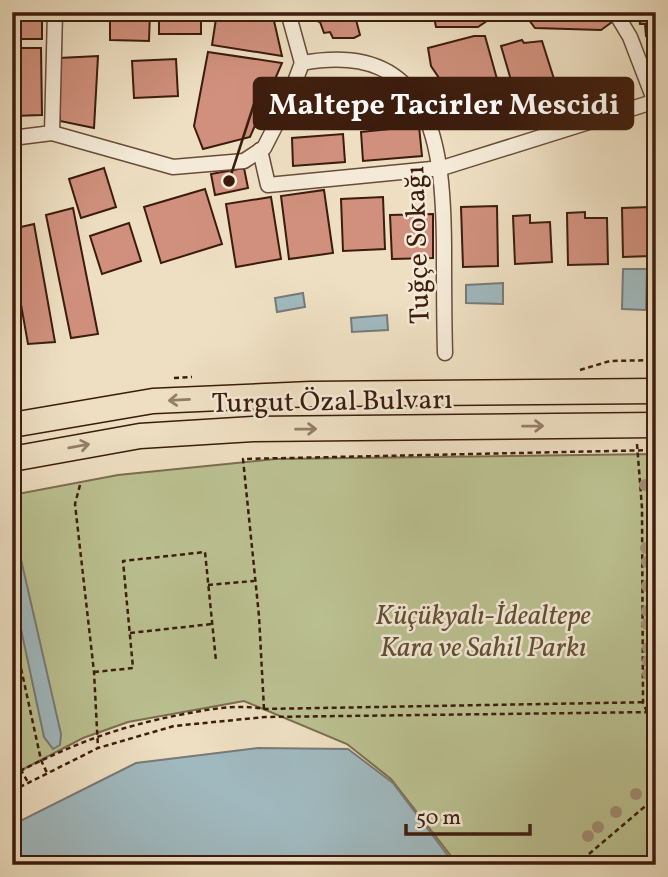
<svg xmlns="http://www.w3.org/2000/svg" width="668" height="877" viewBox="0 0 668 877" font-family="Vollkorn,serif">
	<rect width="100%" height="100%" fill="#eedfc2"/>
	<filter id="stains"><feTurbulence type="fractalNoise" baseFrequency=".00286" numOctaves="4"/><feColorMatrix values="0 0 0 0 .2 0 0 0 0 .09 0 0 0 0 .02 0 0 0 .5 -.17"/></filter>
	<radialGradient id="worn" r=".72"><stop offset=".6" stop-color="#630" stop-opacity="0"/><stop offset="1" stop-color="#630" stop-opacity=".3"/></radialGradient>
	<path fill="#bbc191" stroke="#7c6e4f" stroke-width="2" d="M656,454V865H458L391,779L347,744L244,701L128,722L83,738L12,775V495L118,475L275,459Z"/>
	<g fill="#a0b9bf" stroke="#787a78" stroke-width="2">
		<path d="M623,269H647L646,310L622,309Z"/>
		<path d="M503,283V304L466,303V285Z"/>
		<path d="M303,293L305,307L277,312L275,298Z"/>
		<path d="M387,315L388,330L352,332L351,318Z"/>
		<path d="M12,520L61,734L60,745L53,749L44,737L12,587Z"/>
		<path d="M258,748L348,749L393,783L455,865H12V825L136,763Z"/>
	</g>
	<g fill="#d0907d" stroke="#3c1c0d" stroke-width="2">
		<rect x="12" y="12" width="30" height="27"/>
		<path d="M110,12H150L149,41L110,40Z"/>
		<rect x="159" y="12" width="42" height="22"/>
		<path d="M217,12H272L282,56L212,45Z"/>
		<path d="M313,12H354L360,35L354,38H333L330,32L324,33L320,22L314,20Z"/>
		<path d="M433,12H500L478,27H436Z"/>
		<path d="M523,12H605L612,22L601,30L535,28Z"/>
		<path d="M656,12V53L655,44H650L649,35L646,36L645,24H640L639,13L633,12Z"/>
		<path d="M474,36H485L507,115L485,123L464,115L431,66L428,48Z"/>
		<path d="M522,40L524,43L542,41L561,101L520,111L501,46Z"/>
		<path d="M12,48H41L42,115L13,116Z"/>
		<path d="M208,52L282,63L250,137L203,149L194,126Z"/>
		<path d="M98,56L94,128L60,121L59,58Z"/>
		<path d="M176,59L178,96L134,98L132,61Z"/>
		<path d="M419,126L422,156L363,161L361,132Z"/>
		<path d="M343,134L345,162L293,166L292,138Z"/>
		<path d="M104,168L116,207L81,218L69,179Z"/>
		<path d="M244,168L248,188L215,195L211,174Z"/>
		<path d="M205,189L222,244L161,263L144,207Z"/>
		<path d="M324,190L333,253L289,259L281,196Z"/>
		<path d="M271,197L281,259L236,267L226,204Z"/>
		<path d="M383,197L385,249L343,251L341,199Z"/>
		<path d="M497,206L498,266L463,267L461,207Z"/>
		<path d="M650,207L651,256L623,257L622,208Z"/>
		<path d="M73,208L98,334L71,338L46,215Z"/>
		<path d="M585,212V218H607L608,264L568,265L567,213Z"/>
		<path d="M433,214V258L392,259L390,215Z"/>
		<path d="M530,215V223L550,222L552,262L515,264L513,216Z"/>
		<path d="M129,223L141,261L102,274L90,236Z"/>
		<path d="M34,224L55,342L28,344L12,254V229Z"/>
	</g>
	<g fill="none" stroke-linecap="round" stroke-linejoin="round">
		<g stroke="#684d3a" stroke-width="10">
			<path id="service" d="M12,327L16,345"/>
		</g>
		<g stroke="#684d3a" stroke-width="17">
			<g id="minor">
				<path d="M288,12L302,63"/>
				<path d="M615,12L630,37L655,102"/>
				<path d="M302,63C433,39 443,147 444,245C444,281 444,317 445,353"/>
				<path d="M52,133L55,12"/>
				<path d="M12,138L52,133L173,167L244,161L264,148L287,103L302,63"/>
				<path d="M260,150L268,185L442,168L656,101"/>
			</g>
		</g>
		<g stroke="#3c1c0d" stroke-width="27">
			<g id="trunk">
				<path d="M12,425L153,401L311,394L656,391"/>
				<path d="M12,459L140,436L253,429L656,425"/>
			</g>
		</g>
		<g stroke="#3c1c0d" stroke-width="2.5" stroke-dasharray="5 3.5" stroke-linecap="butt">
			<path d="M580,370L610,361L656,360"/>
			<path d="M174,378L192,377"/>
			<path d="M637,444L642,508L643,703L656,731"/>
			<path d="M80,485L75,504L94,672L98,748"/>
			<path d="M208,585L254,581"/>
			<path d="M12,627L41,760L47,773"/>
			<path d="M130,633L212,624"/>
			<path d="M94,672L133,668L123,561L205,552L216,661"/>
			<path d="M264,709L259,616L243,459L656,450"/>
			<path d="M12,767L21,770L29,784"/>
			<path d="M12,775C73,744 116,727 184,714C211,709 237,704 264,709L656,702"/>
			<path d="M12,791L98,748L174,726L265,717L656,712"/>
			<path d="M576,865L656,797"/>
		</g>
		<use href="#service" stroke="#f4ead7" stroke-width="7"/>
		<use href="#minor" stroke="#f4ead7" stroke-width="14"/>
		<use href="#trunk" stroke="#eedfc2" stroke-width="24"/>
	</g>
	<g fill="#a18f74">
		<circle cx="645" cy="485" r="6"/>
		<circle cx="646" cy="548" r="6"/>
		<circle cx="647" cy="562" r="6"/>
		<circle cx="647" cy="586" r="6"/>
		<circle cx="647" cy="611" r="6"/>
		<circle cx="647" cy="624" r="6"/>
		<circle cx="648" cy="648" r="6"/>
		<circle cx="648" cy="661" r="6"/>
		<circle cx="648" cy="674" r="6"/>
		<circle cx="636" cy="794" r="6"/>
		<circle cx="616" cy="812" r="6"/>
		<circle cx="598" cy="827" r="6"/>
		<circle cx="588" cy="836" r="6"/>
	</g>
	<defs><path id="oneway-shaft" d="M-6 0H5M1.5-3L5.5 0L1.5 3" fill="none" stroke-width="1.6" stroke-linecap="round" stroke-linejoin="round" transform="scale(1.75)"/></defs>
	<g stroke="#957e68">
		<use href="#oneway-shaft" transform="translate(179 400) rotate(177)"/>
		<use href="#oneway-shaft" transform="translate(533 426) rotate(-1)"/>
		<use href="#oneway-shaft" transform="translate(306 429) rotate(-1)"/>
		<use href="#oneway-shaft" transform="translate(79 446) rotate(-10)"/>
	</g>
	<g text-anchor="middle" stroke-width="5" stroke-linejoin="round" paint-order="stroke">
		<g font-size="28" fill="#3c1c0d" stroke="#f4ead7">
			<text transform="translate(416 245) rotate(-92)" y="10">Tuğçe Sokağı</text>
			<text transform="translate(332 400) rotate(-1)" y="10">Turgut Özal Bulvarı</text>
		</g>
		<g font-size="28" font-style="italic" fill="#624e35" stroke="#f4ead7">
			<text x="483" y="624">Küçükyalı-İdealtepe<tspan x="483" dy="32">Kara ve Sahil Parkı</tspan></text>
		</g>
	</g>
	<path fill="none" stroke="#3c1c0d" stroke-width="2.5" d="M229 181L254 104"/>
	<circle fill="#3c1c0d" stroke="#f4ead7" stroke-width="2.5" cx="229" cy="181" r="7"/>
	<rect fill="#3c1c0d" stroke="#3c1c0d" stroke-width="2.5" x="254" y="78" width="379" height="51" rx="7"/>
	<g font-size="30" text-anchor="middle" font-weight="bold" fill="#fff">
		<text x="444" y="114">Maltepe Tacirler Mescidi</text>
	</g>
	<rect width="668" height="877" fill="none" stroke="#eedfc2" stroke-width="42"/>
	<rect x="14" y="14" width="640" height="849" fill="none" stroke="#3c1c0d" stroke-width="3.5"/>
	<rect x="21" y="21" width="626" height="835" fill="none" stroke="#3c1c0d" stroke-width="2"/>
	<path d="M406 824v10h124v-10" fill="none" stroke="#3c1c0d" stroke-width="3.5"/>
	<text x="416" y="824" font-size="21" fill="#3c1c0d" stroke="#f4ead7" stroke-width="5" paint-order="stroke">50 m</text>
	<rect width="100%" height="100%" filter="url(#stains)"/>
	<rect width="100%" height="100%" fill="url(#worn)"/>
</svg>
